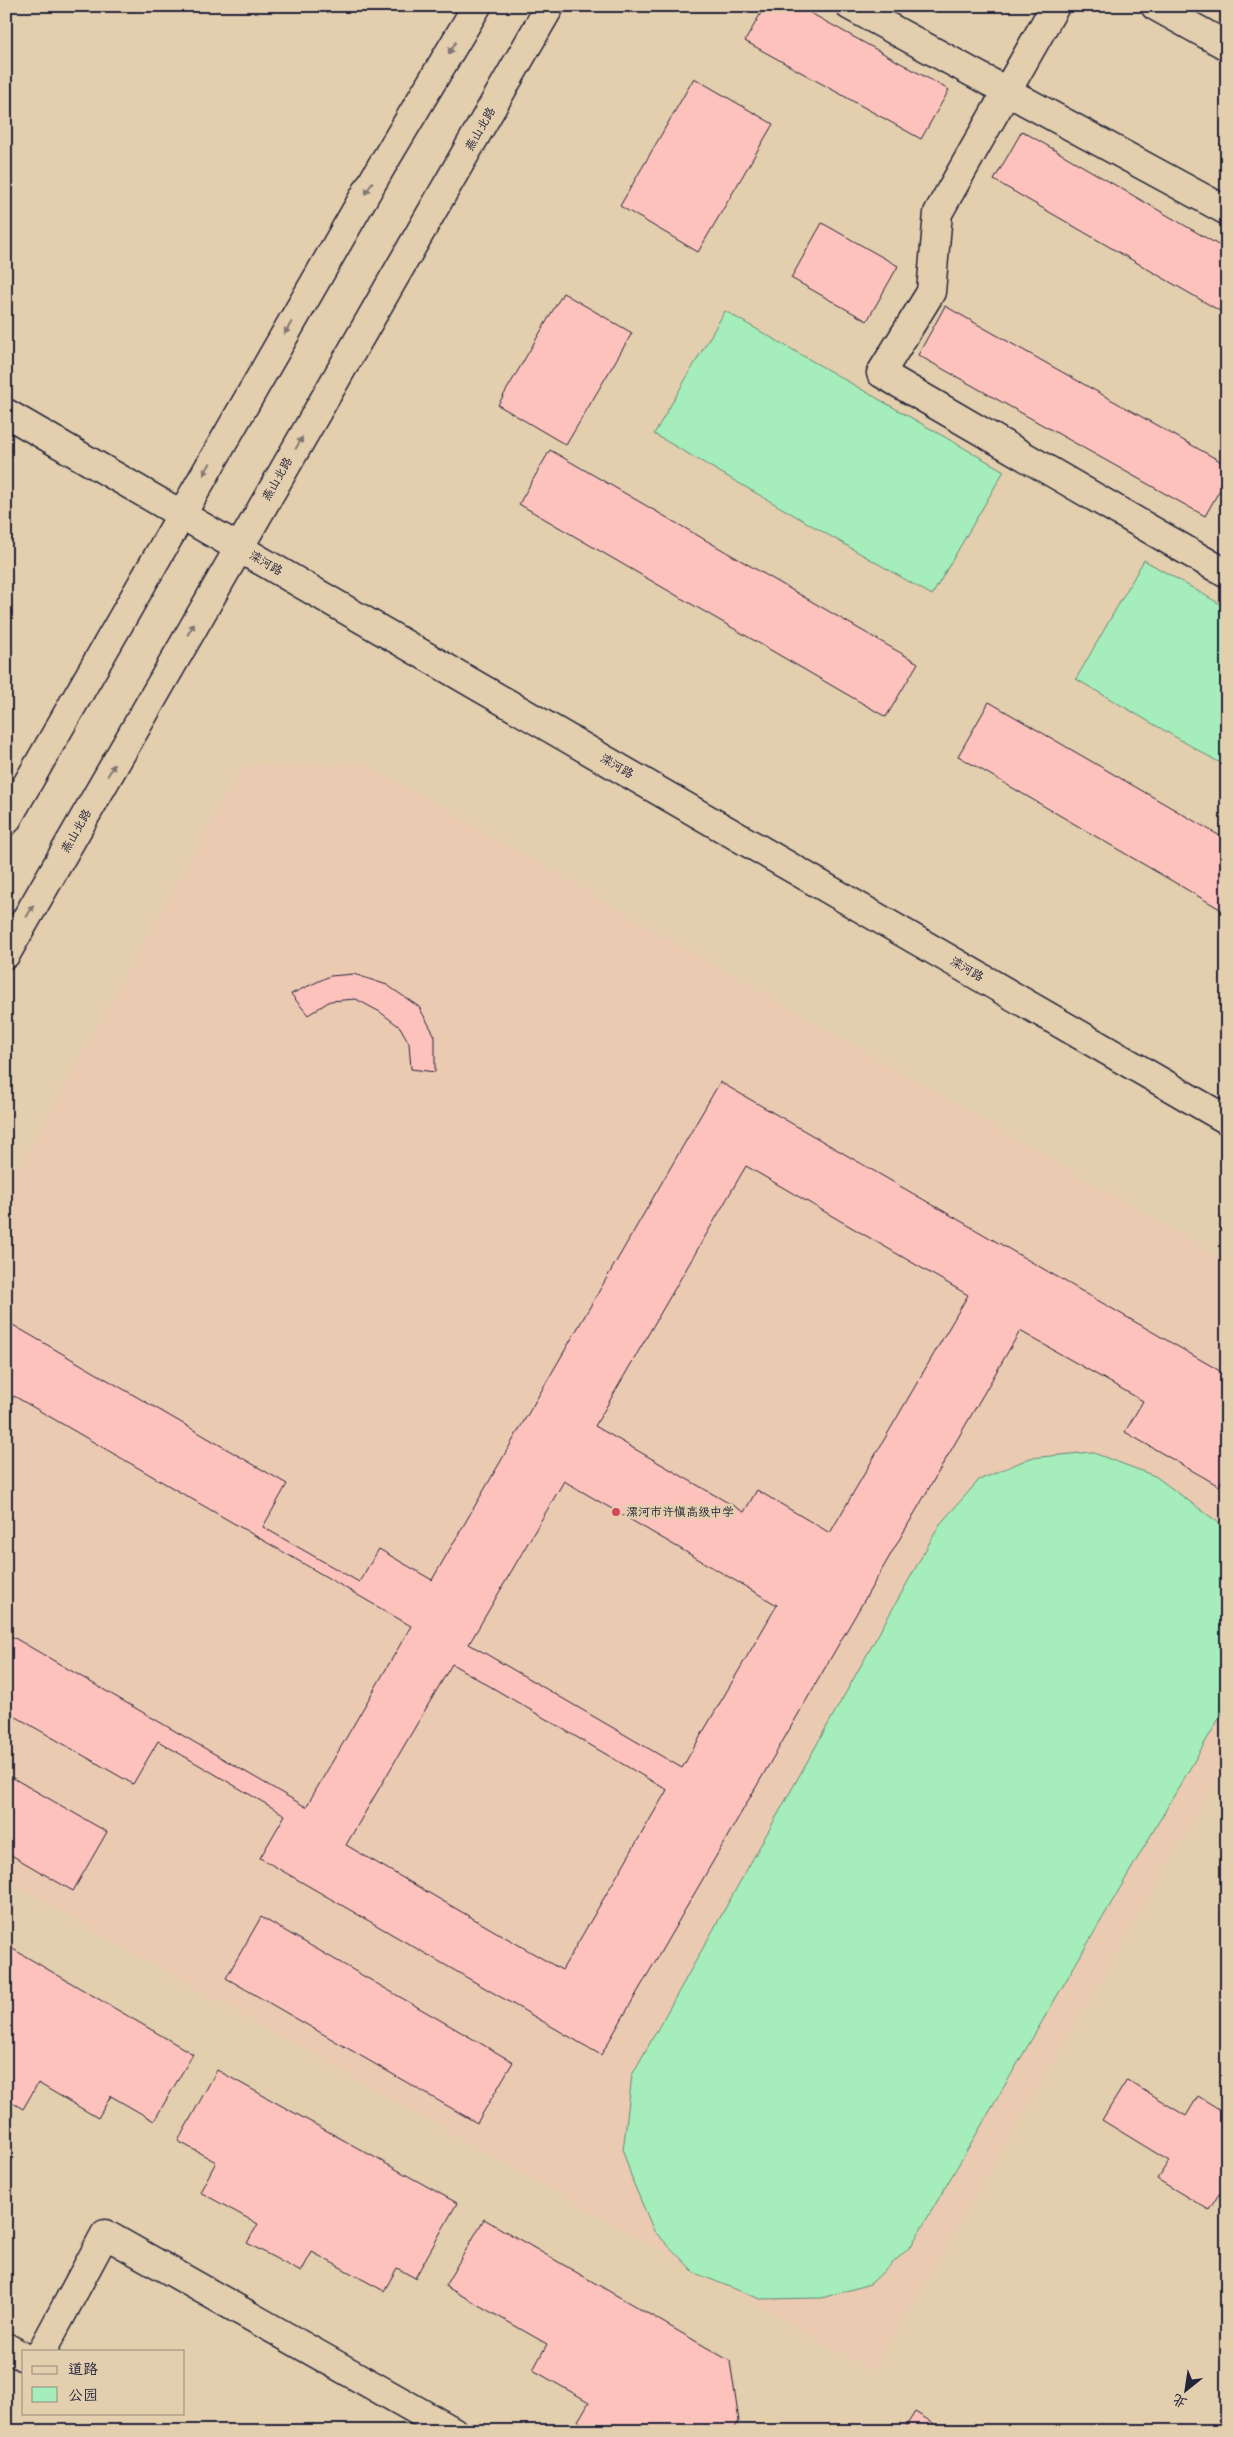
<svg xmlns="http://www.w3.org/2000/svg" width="1233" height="2437" viewBox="0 0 1233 2437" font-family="Pangolin,'LXGW WenKai TC',sans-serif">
	<rect width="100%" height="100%" fill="#e3cead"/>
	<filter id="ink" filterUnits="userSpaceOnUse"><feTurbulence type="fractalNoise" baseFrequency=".02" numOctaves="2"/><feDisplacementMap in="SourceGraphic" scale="10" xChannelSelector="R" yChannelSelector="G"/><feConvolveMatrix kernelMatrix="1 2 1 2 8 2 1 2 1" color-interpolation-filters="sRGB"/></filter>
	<g filter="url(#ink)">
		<path fill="#ebcab2" d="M366,764L1227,1261V1763L874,2371L6,1881V1190L243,765Z"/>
		<g fill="#a5edba" stroke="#64887a">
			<path d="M725,311L1004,471L932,595L654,434Z"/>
			<path d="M1144,560L1227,608V767L1076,679Z"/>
			<path d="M1091,1452L1155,1476L1219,1523L1227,1541V1705L911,2246L870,2284L822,2298L760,2299L695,2273L654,2231L633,2182L623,2151L632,2075L940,1524L979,1480L1030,1458Z"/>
		</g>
		<g fill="#fec2bc" stroke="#22223b" fill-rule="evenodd">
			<path d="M765,6H798L949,90L921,139L745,41Z"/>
			<path d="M694,78L773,124L698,252L620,206Z"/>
			<path d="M1022,131L1227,250V315L994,180Z"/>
			<path d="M822,223L898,266L867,321L791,278Z"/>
			<path d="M563,293L632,333L566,445L498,405Z"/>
			<path d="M945,306L1227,465V477L1205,516L918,355Z"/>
			<path d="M550,450L918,663L886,717L519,504Z"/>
			<path d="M989,702L1227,840V913L958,756Z"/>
			<path d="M354,974L387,985L419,1007L435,1036V1072L411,1069L409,1043L400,1027L380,1012L356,999L330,1001L308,1015L291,994L330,976Z"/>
			<path d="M720,1082L1227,1375V1472L1219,1486L1125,1432L1143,1401L1020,1331L601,2055L260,1858L285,1815L158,1741L133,1784L6,1711V1633L306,1807L411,1626L14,1396L6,1409V1321L287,1484L263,1527L359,1582L379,1549L432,1580ZM746,1166L968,1295L830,1533L757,1490L744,1512L595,1426ZM564,1481L777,1605L682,1768L469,1644ZM452,1664L667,1790L562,1970L346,1845Z"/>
			<path d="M6,1774L107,1832L73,1891L6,1852Z"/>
			<path d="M261,1917L513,2062L477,2123L226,1978Z"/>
			<path d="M6,1945L193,2054L154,2121L111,2096L98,2118L38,2083L23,2109L6,2099Z"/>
			<path d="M217,2070L457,2203L415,2278L397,2268L384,2291L312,2252L301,2272L247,2243L258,2224L200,2192L216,2162L178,2141Z"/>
			<path d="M1127,2080L1186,2116L1198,2096L1227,2114V2199L1219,2194L1209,2210L1157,2179L1169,2161L1102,2120Z"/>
			<path d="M484,2219L730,2361L739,2421L733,2431H595L578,2421L589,2402L533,2370L547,2344L445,2286Z"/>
			<path d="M915,2412L946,2431H903Z"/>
		</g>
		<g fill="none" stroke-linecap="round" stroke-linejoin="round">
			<g stroke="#22223b" stroke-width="31">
				<g id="minor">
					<path d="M850,6L1227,211"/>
					<path d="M1055,6L938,213L931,292L881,373L1227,574"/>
					<path d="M1155,6L1227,46"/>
					<path d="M6,413L1227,1120"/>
					<path d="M6,821L381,167L477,6"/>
					<path d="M6,954L550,6"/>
					<path d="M6,2347L24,2357"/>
					<path d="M42,2351L105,2234L453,2431"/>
				</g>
			</g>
			<use href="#minor" stroke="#e3cead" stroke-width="28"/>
		</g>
		<defs><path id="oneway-solid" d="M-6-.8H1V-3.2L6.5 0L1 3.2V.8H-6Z" transform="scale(1.25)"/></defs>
		<g fill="#827874">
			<use href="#oneway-solid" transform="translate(452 48) rotate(121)"/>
			<use href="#oneway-solid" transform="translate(369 188) rotate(120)"/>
			<use href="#oneway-solid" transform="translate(288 328) rotate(120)"/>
			<use href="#oneway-solid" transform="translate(299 443) rotate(-60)"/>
			<use href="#oneway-solid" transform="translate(207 469) rotate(120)"/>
			<use href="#oneway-solid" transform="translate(191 629) rotate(-60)"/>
			<use href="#oneway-solid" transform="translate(111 770) rotate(-60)"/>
			<use href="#oneway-solid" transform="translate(30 911) rotate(-60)"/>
		</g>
	</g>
	<circle fill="#d1495b" stroke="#e3cead" stroke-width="2" cx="616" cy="1512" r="5"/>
	<g text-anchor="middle" stroke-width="5" stroke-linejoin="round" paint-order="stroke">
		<g font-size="12" fill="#22223b" stroke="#e3cead">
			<text transform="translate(480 129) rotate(-60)" y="4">燕山北路</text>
			<text transform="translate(277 479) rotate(-60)" y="4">燕山北路</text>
			<text transform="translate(266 563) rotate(30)" y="4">滦河路</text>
			<text transform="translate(617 766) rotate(30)" y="4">滦河路</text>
			<text transform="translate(76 831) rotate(-60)" y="4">燕山北路</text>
			<text transform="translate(967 969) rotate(30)" y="4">滦河路</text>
		</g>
		<g font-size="12" fill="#22223b" stroke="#e3cead" text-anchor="start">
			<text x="626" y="1516">漯河市许慎高级中学</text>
		</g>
	</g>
	<rect width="1233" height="2437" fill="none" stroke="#e3cead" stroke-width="25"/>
	<rect x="12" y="12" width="1208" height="2412" fill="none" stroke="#22223b" stroke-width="2" filter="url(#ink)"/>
	<rect x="22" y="2350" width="162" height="65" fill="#e3cead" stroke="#96897f"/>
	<rect x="32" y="2366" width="25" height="8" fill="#e3cead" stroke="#96897f"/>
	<text x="68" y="2374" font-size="15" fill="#22223b">道路</text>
	<rect x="32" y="2387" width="25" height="15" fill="#a5edba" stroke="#96897f"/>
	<text x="68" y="2400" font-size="15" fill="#22223b">公园</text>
	<g transform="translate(1186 2390) rotate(210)" stroke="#e3cead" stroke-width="4" paint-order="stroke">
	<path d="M0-4L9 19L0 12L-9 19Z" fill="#22223b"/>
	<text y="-8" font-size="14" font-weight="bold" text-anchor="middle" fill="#22223b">北</text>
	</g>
</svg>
